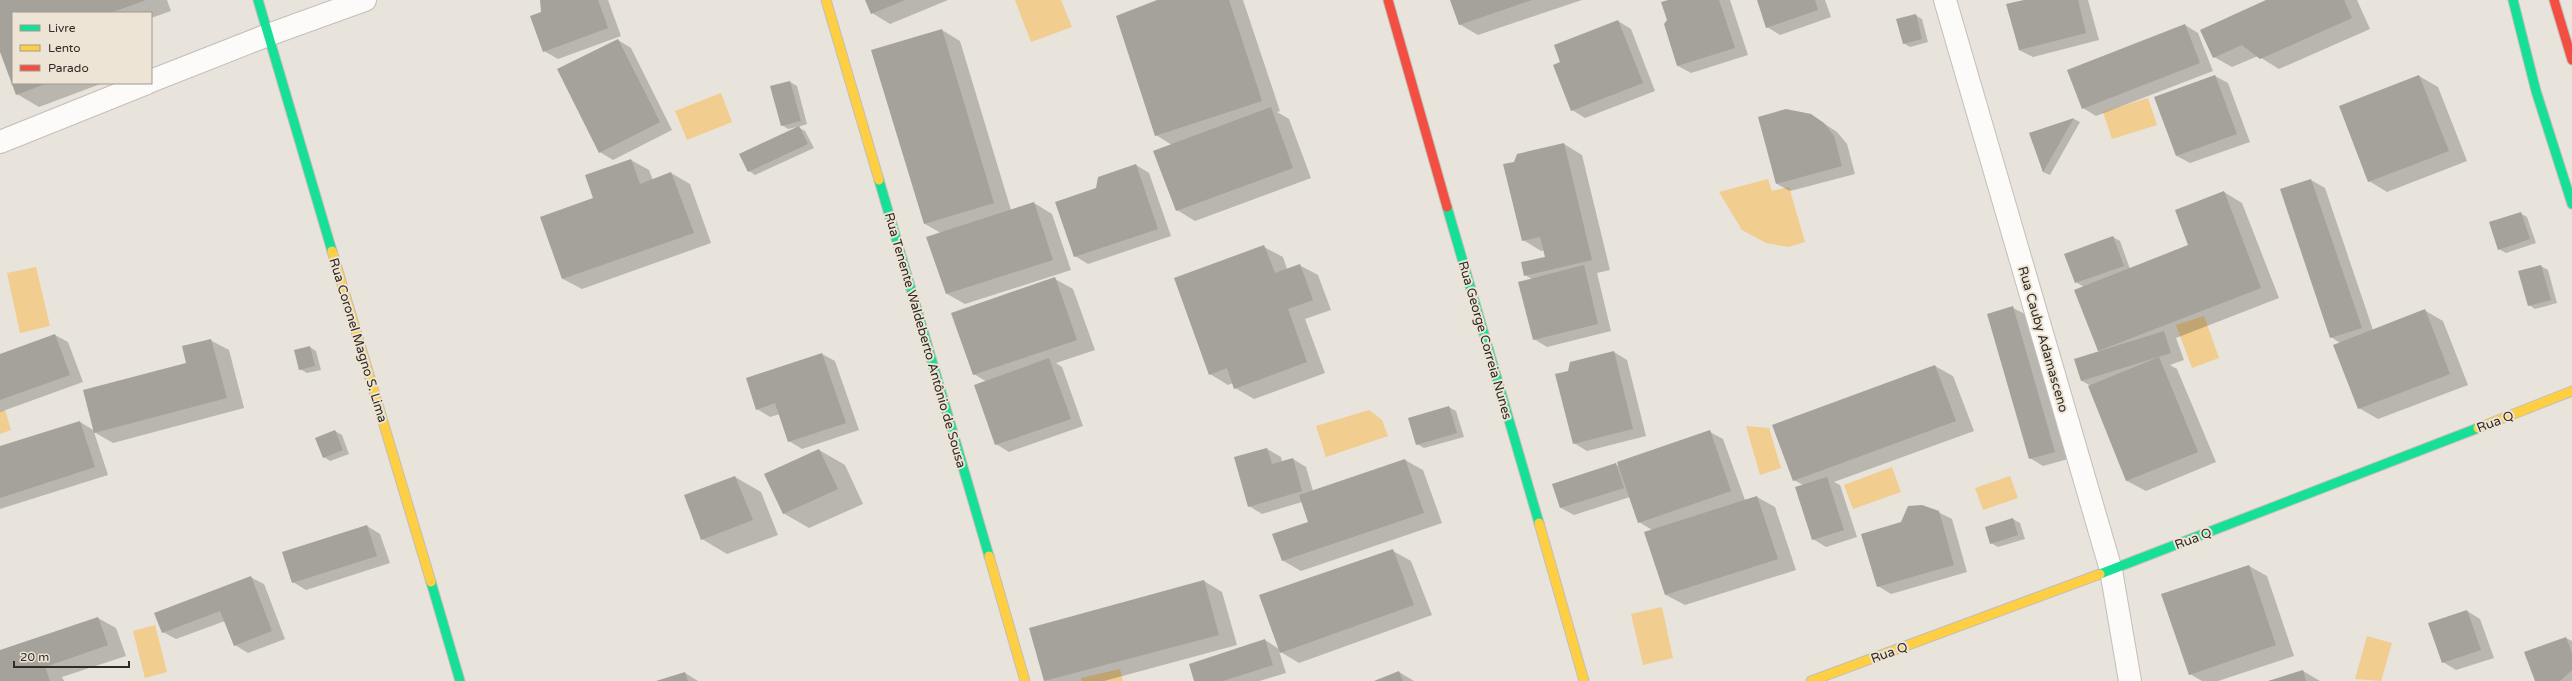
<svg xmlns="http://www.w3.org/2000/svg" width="2572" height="681" viewBox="0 0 2572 681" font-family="'Varela Round',sans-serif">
	<rect width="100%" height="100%" fill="#e8e3db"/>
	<g fill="#f1cd8f">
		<path d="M1015,0H1061L1072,27L1031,42Z"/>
		<path d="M721,93L732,122L687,140L675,111Z"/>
		<path d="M2148,98L2157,125L2112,139L2103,112Z"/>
		<path d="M1768,179L1772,191L1789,187L1805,242L1788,247L1766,243L1742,230L1719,192Z"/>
		<path d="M36,267L50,326L20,333L7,273Z"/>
		<path d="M2204,316L2219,358L2192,368L2176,325Z"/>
		<path d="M5,410L11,430L0,434V411Z"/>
		<path d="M1369,410L1382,420L1388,436L1326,457L1316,426Z"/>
		<path d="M1746,426L1769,428L1781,468L1760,475Z"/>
		<path d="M1892,467L1901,492L1853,509L1844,485Z"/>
		<path d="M2010,476L2018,498L1983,510L1975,488Z"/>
		<path d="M1662,607L1673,658L1643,665L1631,614Z"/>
		<path d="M155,625L167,672L145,678L133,631Z"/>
		<path d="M2367,636L2392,643L2381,681L2355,679Z"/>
		<path d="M1120,669L1123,681H1082L1081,678Z"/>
	</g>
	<g fill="#0003">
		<path d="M0,0H167L171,11L151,18V13H13V83H103L39,107L17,94L0,49Z"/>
		<path d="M544,0H608L621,36L558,59L544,51Z"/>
		<path d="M866,0H948L890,24L872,13Z"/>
		<path d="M1160,0H1243L1280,111L1277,112L1289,119L1311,178L1195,221L1177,210L1172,145L1156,135Z"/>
		<path d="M1451,0H1582L1478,35L1459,24Z"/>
		<path d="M1671,0H1730L1748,55L1691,73L1678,66L1668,20Z"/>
		<path d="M1758,0H1825L1831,17L1780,35L1767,27Z"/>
		<path d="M2028,0H2088L2099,40L2033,57L2019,50Z"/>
		<path d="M2269,0H2357L2370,29L2279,69L2258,56L2232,67L2214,57Z"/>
		<path d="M1915,15L1922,19L1928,42L1910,47L1903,43Z"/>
		<path d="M1618,21L1631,29L1655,91L1585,118L1572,110L1561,63Z"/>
		<path d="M2185,25L2198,33L2213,71L2096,116L2083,108Z"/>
		<path d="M942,30L960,41L1011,210L1034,203L1052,214L1071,270L965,304L947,294L941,233L925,224L872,51Z"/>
		<path d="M618,40L631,48L672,130L613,160L600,152Z"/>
		<path d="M2215,76L2228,83L2250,142L2190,163L2177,156L2156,97Z"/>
		<path d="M2419,76L2438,87L2467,161L2387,192L2369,181Z"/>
		<path d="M790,82L797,86L807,124L798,127L805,131L814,148L755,175L749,171L797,127L788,129L782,125Z"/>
		<path d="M1811,115L1837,132L1847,144L1855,174L1790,191L1777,184Z"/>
		<path d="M2074,119L2080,122L2050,175L2043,172L2030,133Z"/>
		<path d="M1564,144L1582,155L1610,270L1597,273L1611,331L1547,347L1534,339L1532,279L1525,275L1546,258L1545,250L1541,251L1523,240Z"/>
		<path d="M631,160L649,170L653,180L671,173L690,184L711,243L582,289L563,279L541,218L594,199Z"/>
		<path d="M1136,165L1149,173L1171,236L1088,264L1075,256L1097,189Z"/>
		<path d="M2311,180L2325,188L2373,330L2424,310L2443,321L2468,385L2378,419L2359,408L2340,343L2331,337Z"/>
		<path d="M2224,192L2242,203L2279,298L2176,338L2184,360L2170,365L2177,369L2216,462L2146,491L2127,481L2089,387L2091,386L2082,381L2075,360L2101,352L2098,351L2084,287L2076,282L2113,237L2120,241L2130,269L2190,246Z"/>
		<path d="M2520,213L2527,217L2536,243L2506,253L2499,249Z"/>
		<path d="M1264,247L1283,257L1287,269L1299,265L1318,275L1331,310L1305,319L1325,373L1254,399L1235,388L1233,383L1228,385L1210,374Z"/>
		<path d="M2541,266L2548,270L2557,303L2535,309L2529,305Z"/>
		<path d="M1055,279L1073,289L1095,350L1056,363L1062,367L1083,426L1009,452L996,444L987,382L974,374Z"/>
		<path d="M2013,308L2027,315L2068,459L2043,466L2030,458Z"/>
		<path d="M55,335L68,342L83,382L0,412V355Z"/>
		<path d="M210,340L229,350L244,408L113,443L94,432L108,475L0,509V447L80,422L95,431L188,364Z"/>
		<path d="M310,347L316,351L321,370L307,373L300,369Z"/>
		<path d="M1614,352L1627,360L1646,436L1587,451L1574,443Z"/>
		<path d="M822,354L835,361L859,430L802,449L789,441L780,414L770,417L757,409Z"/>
		<path d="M1935,366L1953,376L1974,431L1834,482L1840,485L1857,537L1826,547L1813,539L1803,485L1794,480Z"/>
		<path d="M1449,407L1456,411L1464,437L1424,448L1417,444Z"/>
		<path d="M335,431L342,435L349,454L330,461L324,457Z"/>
		<path d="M1710,432L1723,439L1745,500L1757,497L1775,507L1796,570L1685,605L1666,595L1652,530L1639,522L1630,497L1574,515L1561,508L1616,465L1620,466Z"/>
		<path d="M1267,449L1281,457L1282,462L1293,459L1306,467L1313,491L1405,460L1423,470L1442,523L1301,571L1282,560L1309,523L1302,502L1262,514L1249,506Z"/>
		<path d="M819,450L845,465L863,504L809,528L783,513Z"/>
		<path d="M735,477L761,492L778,535L727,554L702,539Z"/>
		<path d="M1938,512L1952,519L1967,572L1891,594L1878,586Z"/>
		<path d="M2013,519L2020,523L2025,539L1998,547L1991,543Z"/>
		<path d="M367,526L380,534L390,563L306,590L293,582Z"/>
		<path d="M1393,551L1411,561L1432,615L1299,663L1279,651L1286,673L1259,681H1195L1265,640L1279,649Z"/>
		<path d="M2249,566L2267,576L2294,656L2218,681H2202L2190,674Z"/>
		<path d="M250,577L264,584L285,639L248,653L235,645L225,621L176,639L163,632Z"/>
		<path d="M1204,581L1222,592L1237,645L1104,681H1045L1030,629Z"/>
		<path d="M2467,611L2480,619L2494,658L2456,670L2443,662Z"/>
		<path d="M98,618L116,628L126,656L62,677L64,681H0V651Z"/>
		<path d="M2566,638L2572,641V681H2536Z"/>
		<path d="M2303,671L2320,681H2270Z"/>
		<path d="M1399,672L1414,681H1377Z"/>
		<path d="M685,673L698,681H659Z"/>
	</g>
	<g fill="#a5a19b">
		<path d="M0,0H146L110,13H13V83H48L16,95L0,52Z"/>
		<path d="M540,0H598L608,28L543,52L530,16L541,12Z"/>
		<path d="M865,0H905L871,14Z"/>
		<path d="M1157,0H1229L1262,101L1155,136L1116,16Z"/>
		<path d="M1450,0H1532L1459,25Z"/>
		<path d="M1668,0H1719L1735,48L1677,66L1664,24L1667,20L1661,2Z"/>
		<path d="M1757,0H1815L1818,10L1766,28Z"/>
		<path d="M2024,0H2078L2086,33L2019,50L2006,4Z"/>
		<path d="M2266,0H2344L2352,18L2260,59L2242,45L2213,58L2200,30Z"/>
		<path d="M1916,14L1922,39L1903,44L1896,19Z"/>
		<path d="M1618,20L1643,83L1571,111L1553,65L1560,62L1554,45Z"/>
		<path d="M2185,24L2200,63L2082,109L2067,70Z"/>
		<path d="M942,29L994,203L924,224L871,50Z"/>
		<path d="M618,39L660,122L599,153L557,69Z"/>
		<path d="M2215,75L2237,134L2176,156L2154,97Z"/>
		<path d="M2419,75L2449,151L2368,182L2339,106Z"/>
		<path d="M790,81L801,121L781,126L770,86Z"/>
		<path d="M1271,107L1293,168L1176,211L1153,151Z"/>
		<path d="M1786,109L1811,114L1824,123L1834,136L1842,166L1776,184L1758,117Z"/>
		<path d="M2074,118L2043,172L2029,133Z"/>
		<path d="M799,126L808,144L748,172L739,154Z"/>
		<path d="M1564,143L1592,260L1524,276L1521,262L1545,257L1540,237L1522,241L1503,164L1514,162L1517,154Z"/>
		<path d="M631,159L640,184L671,172L694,233L562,279L540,217L593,198L585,175Z"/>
		<path d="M1136,164L1158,229L1074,257L1055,202L1096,188L1098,177Z"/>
		<path d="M2311,179L2362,328L2330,338L2280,189Z"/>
		<path d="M2224,191L2261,288L2098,351L2074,290L2188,245L2175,210Z"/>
		<path d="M1034,202L1053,260L946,294L926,237Z"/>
		<path d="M2521,212L2530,239L2498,250L2489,222Z"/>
		<path d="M2113,236L2124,266L2075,283L2064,254Z"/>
		<path d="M1264,245L1275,273L1300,264L1313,300L1288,309L1307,362L1234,389L1227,368L1209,375L1174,278Z"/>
		<path d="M1584,265L1598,324L1533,340L1518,282Z"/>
		<path d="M2541,265L2551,300L2528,306L2518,271Z"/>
		<path d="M1055,277L1077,340L973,375L951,313Z"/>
		<path d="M2013,306L2055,452L2029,459L1987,314Z"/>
		<path d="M2425,309L2450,374L2358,409L2333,345Z"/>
		<path d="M2164,331L2171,353L2081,381L2074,359Z"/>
		<path d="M55,334L70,375L0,400V354Z"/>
		<path d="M211,339L227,398L94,433L83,390L186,363L182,346Z"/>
		<path d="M310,346L315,366L299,370L294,350Z"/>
		<path d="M1614,351L1633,429L1573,444L1555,374L1568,371L1570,362Z"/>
		<path d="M822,353L846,423L788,442L775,403L756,410L746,378Z"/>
		<path d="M2159,357L2198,452L2126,481L2088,386Z"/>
		<path d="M1049,358L1071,419L995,445L974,385Z"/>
		<path d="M1935,365L1956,421L1793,481L1772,425Z"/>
		<path d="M1449,406L1457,433L1416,445L1408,418Z"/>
		<path d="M80,421L95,467L0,498V446Z"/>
		<path d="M335,430L343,450L323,458L315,438Z"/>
		<path d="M1710,430L1731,491L1638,523L1617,462Z"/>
		<path d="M1267,448L1272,464L1293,458L1302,491L1248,507L1234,457Z"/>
		<path d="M819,449L838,489L783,514L764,474Z"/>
		<path d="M1405,459L1424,513L1282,561L1272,534L1308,522L1299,495Z"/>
		<path d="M1616,463L1624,488L1560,508L1552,484Z"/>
		<path d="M735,476L753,520L701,540L684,495Z"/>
		<path d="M1827,477L1844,530L1812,540L1795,487Z"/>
		<path d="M1757,496L1778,559L1665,595L1644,532Z"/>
		<path d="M1922,505L1939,511L1954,565L1877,587L1861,534L1901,522L1908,506Z"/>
		<path d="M2013,518L2018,535L1990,544L1985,527Z"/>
		<path d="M367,525L377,556L292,583L282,552Z"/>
		<path d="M1393,549L1414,605L1280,653L1259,595Z"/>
		<path d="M2249,565L2276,645L2189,675L2161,594Z"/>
		<path d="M251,576L272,631L234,646L220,611L162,633L154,613Z"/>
		<path d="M1204,580L1219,635L1044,681L1029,628Z"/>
		<path d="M2467,610L2481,650L2442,663L2428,623Z"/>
		<path d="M98,617L108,645L45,667L50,681H0V650Z"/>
		<path d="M2566,637L2572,653V670L2560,681H2535L2524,652Z"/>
		<path d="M1265,639L1273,665L1223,681H1194L1189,664Z"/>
		<path d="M2303,670L2306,681H2268Z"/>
		<path d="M1399,671L1403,681H1374Z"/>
		<path d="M685,672L688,681H656Z"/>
	</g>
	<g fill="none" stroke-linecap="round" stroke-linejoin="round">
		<g stroke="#c3bfb9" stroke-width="24">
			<g id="street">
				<path d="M1945,0L2111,570L2130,681"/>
				<path d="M151,81L268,35L365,0"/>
				<path d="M0,142L147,83"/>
			</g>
		</g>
		<g stroke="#c3bfb9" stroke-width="11">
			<g id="fast">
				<path d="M258,0L332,251"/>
				<path d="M2513,0L2536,91L2572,204"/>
				<path d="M879,180L989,556"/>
				<path d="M1447,207L1539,523"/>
				<path d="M2100,574L2478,428"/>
				<path d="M431,582L460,681"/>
			</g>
		</g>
		<g stroke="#c3bfb9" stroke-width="11">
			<g id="slow">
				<path d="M826,0L879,180"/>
				<path d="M332,251L431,582"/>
				<path d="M2478,428L2572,391"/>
				<path d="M1539,523L1584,681"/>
				<path d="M989,556L1025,681"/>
				<path d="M1811,681L2100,574"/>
			</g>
		</g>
		<g stroke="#c3bfb9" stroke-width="11">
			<g id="jam">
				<path d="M1388,0L1447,207"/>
				<path d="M2554,0L2572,60"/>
			</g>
		</g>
		<use href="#street" stroke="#fcfbfa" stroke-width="22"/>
		<use href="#fast" stroke="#16e098" stroke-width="9"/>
		<use href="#slow" stroke="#ffcf43" stroke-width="9"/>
		<use href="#jam" stroke="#f24e42" stroke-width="9"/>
	</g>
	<g text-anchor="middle" stroke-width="4" stroke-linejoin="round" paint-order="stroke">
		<g font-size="13" fill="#2f2b25" stroke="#eee4d5">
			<text transform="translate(2044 339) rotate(74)" y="5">Rua Cauby Adamasceno</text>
			<text transform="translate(359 340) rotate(73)" y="5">Rua Coronel Magno S. Lima</text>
			<text transform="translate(926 340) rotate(74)" y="5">Rua Tenente Waldeberto Antônio de Sousa</text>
			<text transform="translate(1486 340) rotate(74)" y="5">Rua George Correia Nunes</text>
			<text transform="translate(2495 421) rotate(-21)" y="5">Rua Q</text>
			<text transform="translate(2193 538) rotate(-21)" y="5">Rua Q</text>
			<text transform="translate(1889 652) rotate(-20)" y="5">Rua Q</text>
		</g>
	</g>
	<rect x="12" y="12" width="140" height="72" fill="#eee4d5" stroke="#a29a8f"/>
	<rect x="20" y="25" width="20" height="6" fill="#16e098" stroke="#a29a8f"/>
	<text x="48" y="32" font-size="12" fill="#2f2b25">Livre</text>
	<rect x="20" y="45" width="20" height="6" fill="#ffcf43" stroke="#a29a8f"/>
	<text x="48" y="52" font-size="12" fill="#2f2b25">Lento</text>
	<rect x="20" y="65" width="20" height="6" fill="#f24e42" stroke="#a29a8f"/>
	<text x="48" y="72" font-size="12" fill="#2f2b25">Parado</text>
	<path d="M14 661v6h115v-6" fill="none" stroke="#2f2b25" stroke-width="2"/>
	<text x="20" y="661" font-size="12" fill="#2f2b25" stroke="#eee4d5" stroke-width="3" paint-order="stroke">20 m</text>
</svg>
